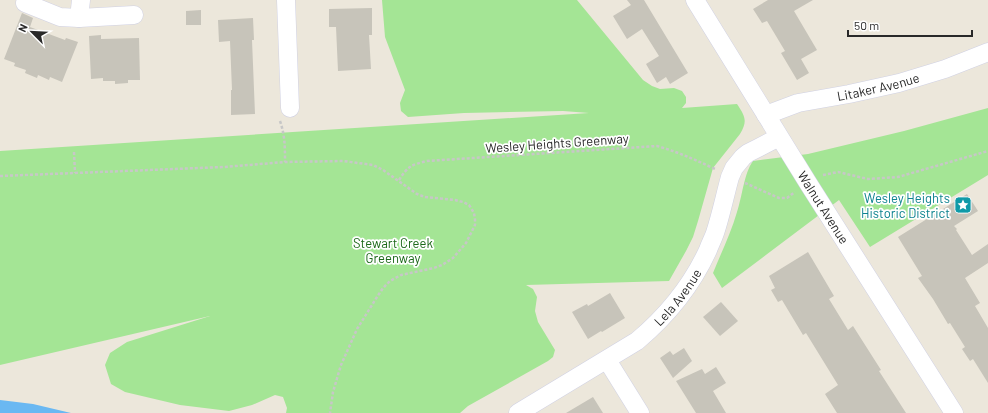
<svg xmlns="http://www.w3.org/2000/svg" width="988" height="413" viewBox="0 0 988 413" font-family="Barlow,sans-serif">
	<rect width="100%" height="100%" fill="#ece7db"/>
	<g fill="#a4e595">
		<path d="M382,0H577L643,80L652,86L660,89L674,88L682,91L686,97V103L682,108L737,104C745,116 748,121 740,134L713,168L698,221L693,237L686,251L669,281L526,285L533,289L537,297L535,311L538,322L555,350L553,357L548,361L468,406L460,413H286L287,408L283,397L275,395L252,405L229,411L180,405L125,392L111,384L105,365L110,353L127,342L210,316L0,365V151L589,113L563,111L464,113L408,117L401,111L400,103L405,90L385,37Z"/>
		<path d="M988,108V175L870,247L839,200L722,288L713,273C721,253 731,233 737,212C742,198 744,173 753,161L808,154L904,131Z"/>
	</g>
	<path fill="#6ab8f2" d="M0,400L33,404L71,413H0Z"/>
	<g fill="#c7c4ba">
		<path d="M627,0H644L688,73L670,84L666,77L657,83L646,64L659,56L642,29L627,39L613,16L631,5Z"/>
		<path d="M768,0H813L794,11L817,50L801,59L809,73L797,80L781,53L785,51L767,21L762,23L753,9Z"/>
		<path d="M372,8V35H369L371,69L338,71L336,27H329V9Z"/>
		<path d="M201,10V25H186V11Z"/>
		<path d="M22,13L33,18L30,27L65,40L66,38L78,42L62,82L50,77L49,80L38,75L37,78L25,73L26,70L14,66L15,63L4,59Z"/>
		<path d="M253,18L254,40H252L255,114L231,115V90H232L230,41L219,42L218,20Z"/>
		<path d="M101,35V39L139,38L140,80H128V83L115,84V81H103V78L91,79L89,36Z"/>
		<path d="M967,194L978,211L954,226L957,229L956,230L972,255L988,244V263L965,278L980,303L975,306L988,328V383L973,359L970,361L962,349L965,347L950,323L948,324L933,299L918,278L922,276L898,237Z"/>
		<path d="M808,252L834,296L829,299L848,330L853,326L881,370L879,371L906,413H837L825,394L838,385L806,333L803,335L782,300L778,302L771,290L775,288L769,276Z"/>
		<path d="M610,293L625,318L602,332L601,331L588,339L572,312L587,304L588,306Z"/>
		<path d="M721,302L738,321L720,336L703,317Z"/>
		<path d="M684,348L692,361L673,378L660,358L670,351L673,355Z"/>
		<path d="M716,367L726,383L713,391L726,413H696L676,381L702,369L705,374Z"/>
		<path d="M593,397L603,413H566Z"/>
	</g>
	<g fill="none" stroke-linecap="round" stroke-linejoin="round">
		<g stroke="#d0d1e3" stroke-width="19">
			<g id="minor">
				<path d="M286,0L290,108"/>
				<path id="s1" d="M695,0L808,183L954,413"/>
				<path d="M25,3L60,17L79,18L134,15"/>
				<path d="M79,18L81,0"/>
				<path id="s2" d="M766,115L798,103L849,94L899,83L945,69L988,52"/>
				<path d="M607,360L640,413"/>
				<path id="s3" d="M518,413L637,341C668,315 691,287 708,250C710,244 713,239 715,233C721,215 725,195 730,177L734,168L743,157L748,153L758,148L779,137"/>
			</g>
		</g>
		<g stroke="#c7c7c7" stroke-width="2.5" stroke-dasharray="3 2" stroke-linecap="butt">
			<path d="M280,121C285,135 285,148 285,162"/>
			<path d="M74,152L75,173"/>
			<path d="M823,175L838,172L868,179L898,177L988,151"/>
			<path d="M0,176L224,167L285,162L343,161L373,165L383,170L417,194L425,197L455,200L463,202L469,205L474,213L475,219V225L466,243L453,258L442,265L434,268L401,275L390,281L383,288L377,297L357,329L341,365L333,392L330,413"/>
			<path d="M399,180C408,166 411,165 427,161L657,146C678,152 696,160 715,169"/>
			<path d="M745,183L779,198H787L795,192"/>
		</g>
		<use href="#minor" stroke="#fff" stroke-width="18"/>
	</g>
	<defs>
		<g id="sight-square" transform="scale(0.9)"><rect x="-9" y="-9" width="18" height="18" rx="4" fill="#0f9aa8" stroke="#fff"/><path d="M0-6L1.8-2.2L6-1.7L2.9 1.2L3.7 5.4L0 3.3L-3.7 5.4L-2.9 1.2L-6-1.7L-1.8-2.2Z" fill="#fff"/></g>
	</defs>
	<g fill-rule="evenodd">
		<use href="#sight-square" x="963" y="205"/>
	</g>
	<g text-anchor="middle" stroke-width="3.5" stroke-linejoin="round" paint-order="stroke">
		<g font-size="13" fill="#292929" stroke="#fff">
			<text dy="5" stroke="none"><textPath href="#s2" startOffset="116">Litaker Avenue</textPath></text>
			<text transform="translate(557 143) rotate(-4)" y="5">Wesley Heights Greenway</text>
			<text dy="5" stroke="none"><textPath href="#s1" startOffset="244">Walnut Avenue</textPath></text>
			<text dy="5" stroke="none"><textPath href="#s3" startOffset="199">Lela Avenue</textPath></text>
		</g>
		<g font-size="13" fill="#0d838f" stroke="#fff" text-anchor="end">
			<text x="950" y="203">Wesley Heights<tspan x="950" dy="15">Historic District</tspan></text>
		</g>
		<g font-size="13" fill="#1b6818" stroke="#fff">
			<text x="393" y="248">Stewart Creek<tspan x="393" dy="15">Greenway</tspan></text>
		</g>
	</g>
	<g transform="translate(32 32) rotate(294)" stroke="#ffffff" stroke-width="3" paint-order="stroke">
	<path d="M0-3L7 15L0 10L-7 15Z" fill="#292929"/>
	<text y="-6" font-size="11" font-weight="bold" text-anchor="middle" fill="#292929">N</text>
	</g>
	<path d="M848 30v6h124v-6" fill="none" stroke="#292929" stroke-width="2"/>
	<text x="854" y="30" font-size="12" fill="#292929" stroke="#ffffff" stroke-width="3" paint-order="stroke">50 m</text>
</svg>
